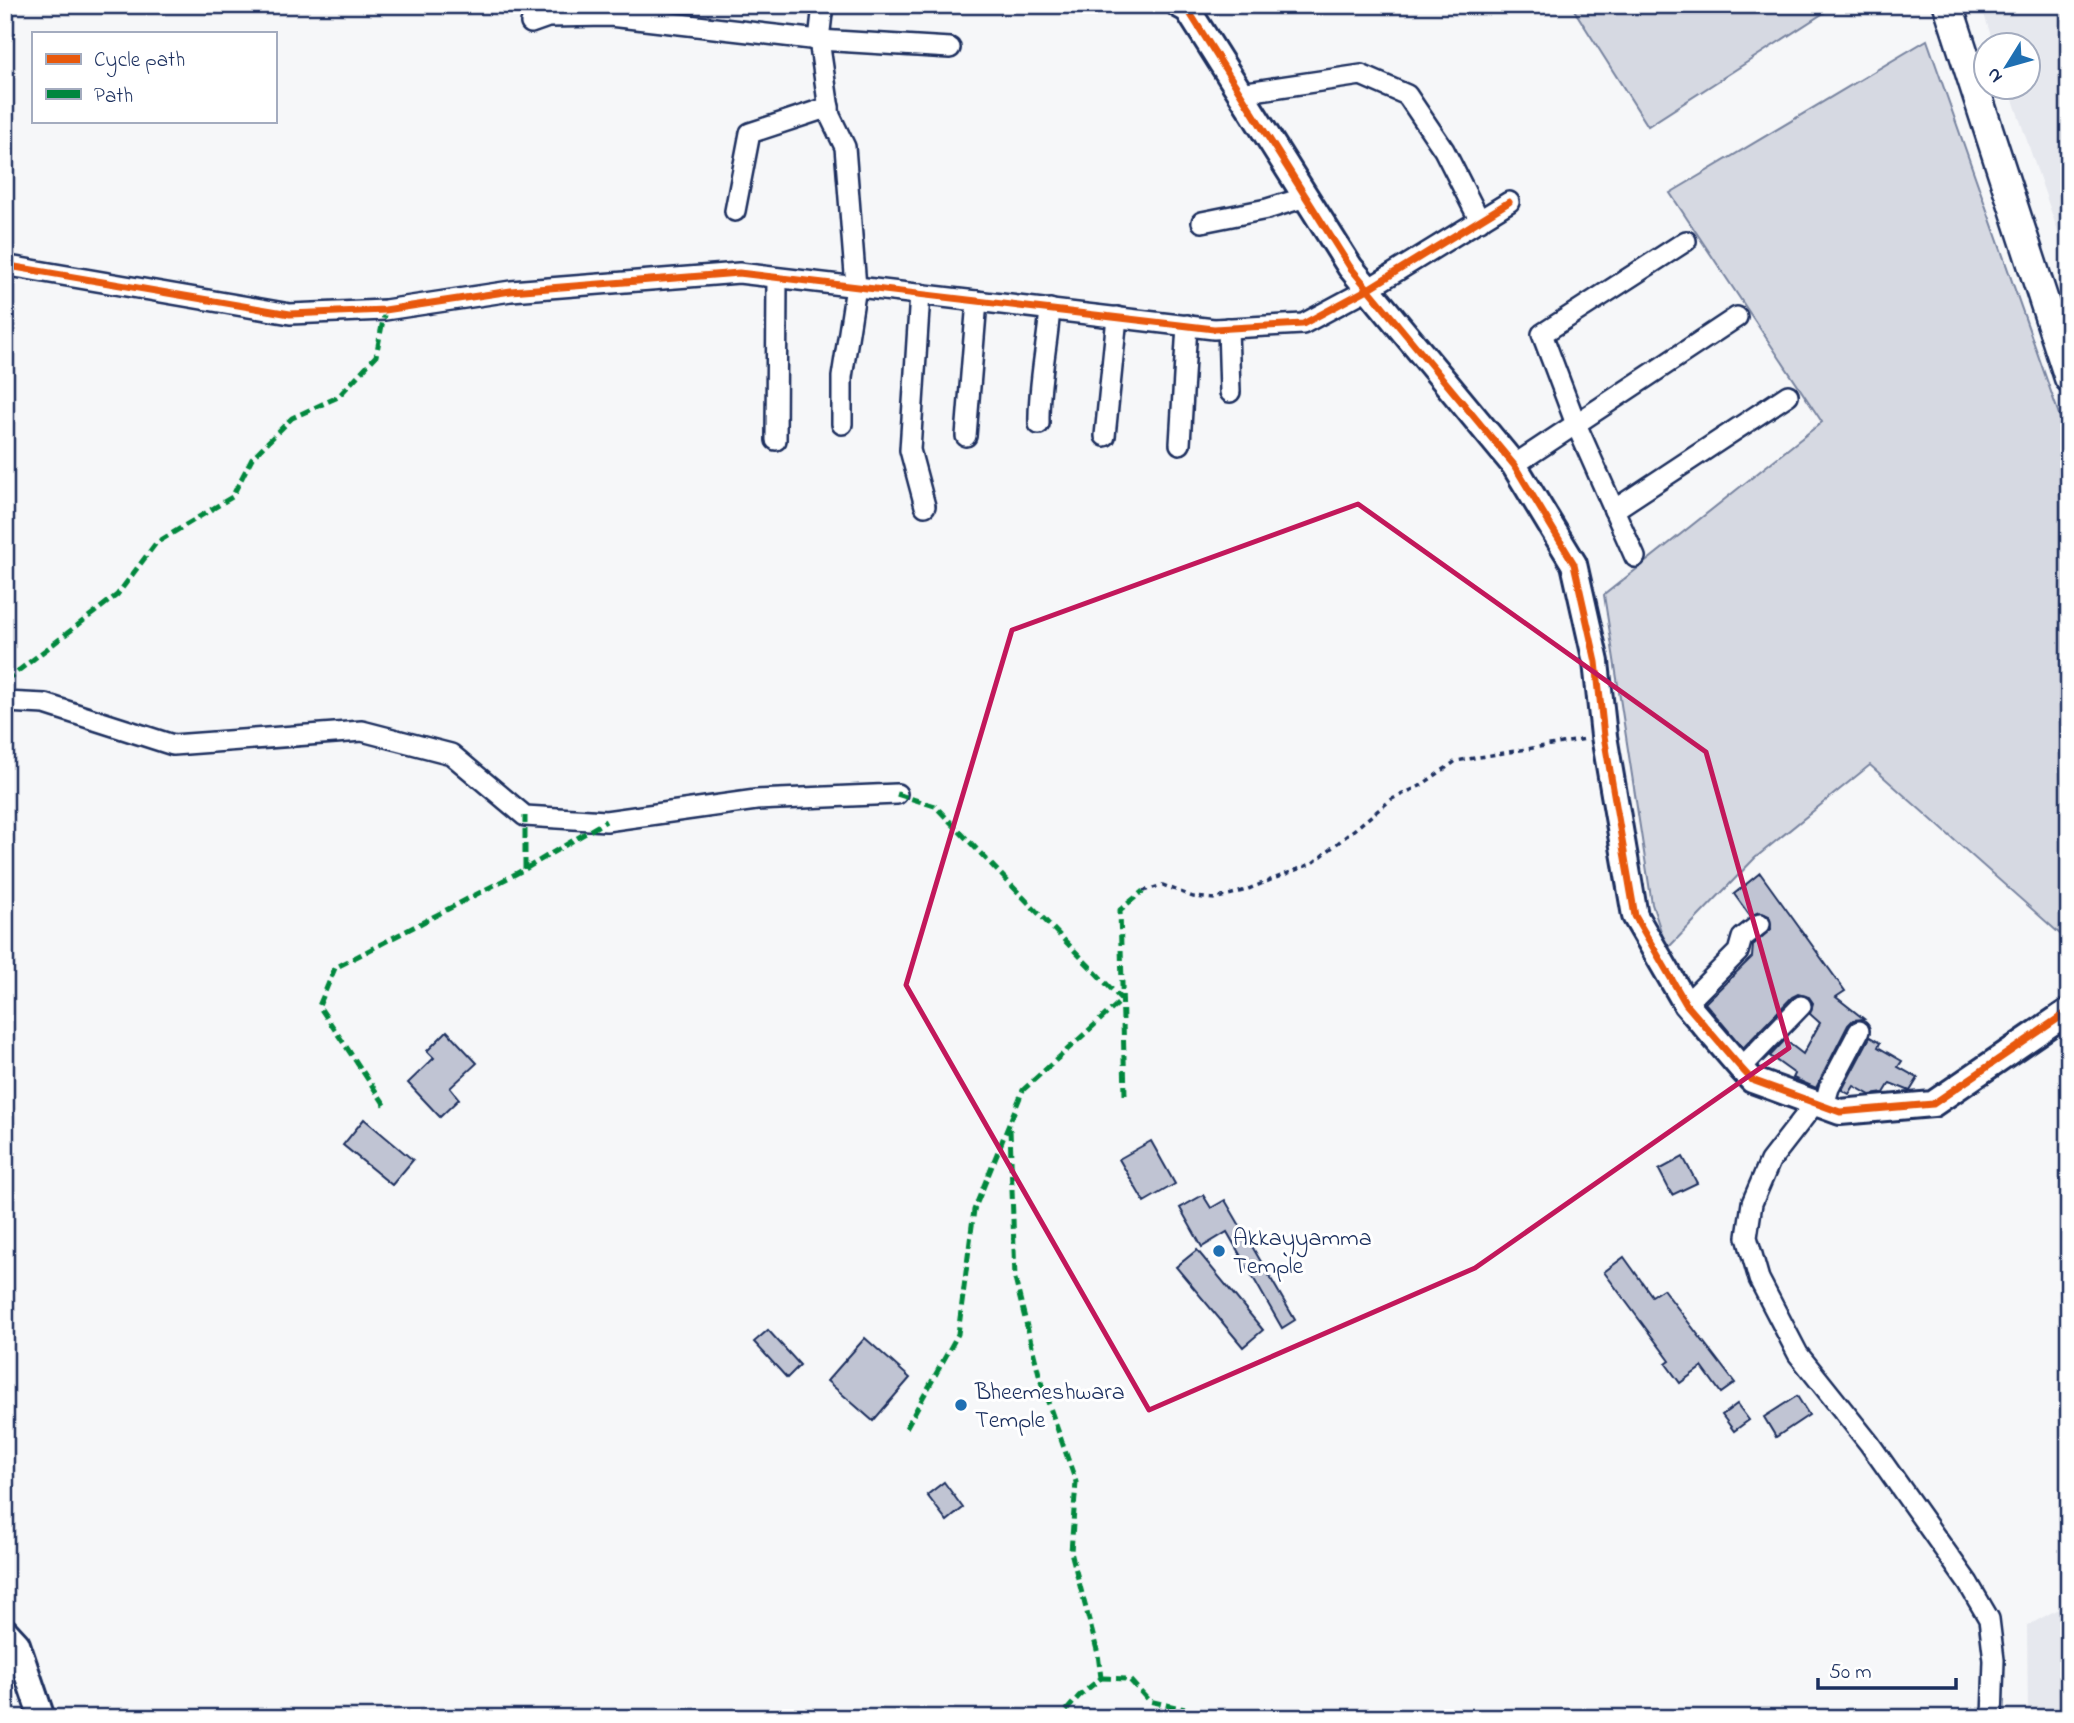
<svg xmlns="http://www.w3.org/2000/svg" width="2074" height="1723" viewBox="0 0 2074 1723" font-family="'Indie Flower',sans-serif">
	<rect width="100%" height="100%" fill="#f6f7f9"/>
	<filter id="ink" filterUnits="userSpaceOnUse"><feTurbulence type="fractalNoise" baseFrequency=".0143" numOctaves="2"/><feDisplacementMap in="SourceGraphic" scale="14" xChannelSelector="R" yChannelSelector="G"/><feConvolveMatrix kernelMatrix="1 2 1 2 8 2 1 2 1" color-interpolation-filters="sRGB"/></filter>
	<g filter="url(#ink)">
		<g fill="#e6e8ee">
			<path d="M1981,5H2069V264L2009,88H2028V46L1994,45Z"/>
			<path d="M2069,1603V1718H2028L2027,1626Z"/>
		</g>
		<g fill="#d6d9e2" stroke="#7884a0" stroke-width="2">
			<path d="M1571,5H1836L1648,126Z"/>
			<path d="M1927,40L2069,443V942L1870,765L1755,858L1667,949L1652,904L1604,595L1822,422L1670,193Z"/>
		</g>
		<g fill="#c0c4d3" stroke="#1b2f5e" stroke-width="2">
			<path d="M1760,873L1845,991L1836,997L1864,1019L1853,1020L1848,1025L1816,1088L1793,1078L1795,1074L1770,1056L1785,1040L1803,1054L1820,1023L1810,1014L1813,1003L1809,997L1798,994L1792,997L1743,1048L1705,1003L1752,957L1753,945L1771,929L1769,916L1759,912L1750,916L1734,894Z"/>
			<path d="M447,1031L477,1063L450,1088L459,1099L440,1117L408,1083L434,1058L427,1051Z"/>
			<path d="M1870,1037L1880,1043L1878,1047L1902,1061L1898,1067L1918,1078L1910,1091L1890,1083L1884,1093L1870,1095L1854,1086L1849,1094L1842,1090Z"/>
			<path d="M364,1119L413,1160L392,1185L343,1145Z"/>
			<path d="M1151,1141L1175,1184L1144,1202L1119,1159Z"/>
			<path d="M1683,1157L1697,1183L1672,1195L1659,1170Z"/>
			<path d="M1203,1195L1211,1208L1225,1200L1295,1320L1282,1328L1227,1232L1202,1247L1180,1208Z"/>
			<path d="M1197,1250L1263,1330L1243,1347L1176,1267Z"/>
			<path d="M1624,1257L1652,1296L1663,1289L1735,1383L1721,1393L1702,1367L1680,1383L1666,1364L1670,1361L1604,1272Z"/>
			<path d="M768,1330L800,1365L787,1378L754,1342Z"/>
			<path d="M865,1338L910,1378L873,1421L827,1381Z"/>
			<path d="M1797,1396L1809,1415L1776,1437L1764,1417Z"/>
			<path d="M1737,1404L1749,1420L1734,1431L1722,1415Z"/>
			<path d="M944,1482L963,1508L947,1521L927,1495Z"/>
		</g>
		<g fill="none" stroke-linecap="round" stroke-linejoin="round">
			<g stroke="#1b2f5e" stroke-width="24">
				<g id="minor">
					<path d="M531,23L548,17L610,16L819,40L823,5"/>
					<path d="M1240,93L1361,75L1407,95L1444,150L1480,221"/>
					<path d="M735,211L750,133L829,107"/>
					<path d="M1202,222L1267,209L1306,197"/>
					<path d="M5,269L15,267L290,314L385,310L511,291L739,273L1214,329L1303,324L1368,289L1509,202"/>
					<path d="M920,294L910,450L925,506"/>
					<path d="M1228,328L1230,392"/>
					<path d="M842,424V377L856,287L845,147L830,116L819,40L950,48"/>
					<path d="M1039,424C1038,385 1047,348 1050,309"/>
					<path d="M966,436L977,301"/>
					<path d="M1105,436L1117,317"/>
					<path d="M776,440L777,278"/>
					<path d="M1180,444L1187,325"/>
					<path d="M1514,465L1737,317"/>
					<path d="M1614,510L1788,395"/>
					<path d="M1635,557L1576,424L1542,334L1686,241"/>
					<path d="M5,702L45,704L173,745L362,731L451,754L525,816L606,821L756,800L897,794"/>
					<path d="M1686,1004L1738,952L1742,938L1760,924"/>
					<path d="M1741,1068L1801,1006"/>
					<path d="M1815,1103L1770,1161L1752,1203L1747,1237L1759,1279L1798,1354L1869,1443L1968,1583L1989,1619L1994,1660L1992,1718"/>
					<path d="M1824,1106L1829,1088L1859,1031"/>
				</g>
			</g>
			<g stroke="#1b2f5e" stroke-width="30">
				<g id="tertiary">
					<path d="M1179,5L1188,10L1350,267L1514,465L1574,564L1596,662L1604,736L1635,916L1686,1004L1741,1068L1752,1080L1840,1112L1933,1104L2069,1011"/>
					<path d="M5,1631L17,1644L42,1718"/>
				</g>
			</g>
			<g stroke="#1b2f5e" stroke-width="33">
				<path id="secondary" d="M1948,5L2069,378"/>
			</g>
			<path stroke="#1b2f5e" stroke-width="3.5" stroke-dasharray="5 5" stroke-linecap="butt" d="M1143,891L1163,885L1193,897L1215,899L1246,890L1313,863L1392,799L1420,786L1456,761L1586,739"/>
			<use href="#minor" stroke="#fff" stroke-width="19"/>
			<use href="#tertiary" stroke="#fff" stroke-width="24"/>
			<use href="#secondary" stroke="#fff" stroke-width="28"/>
			<g stroke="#00873e" stroke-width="5" stroke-dasharray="10 5" stroke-linecap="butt">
				<path d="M5,681L117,595L156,543L232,497L252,458L292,418L338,397L376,356L385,310"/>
				<path d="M897,794L935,806L1122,1000L1023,1090L974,1210L958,1334L905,1430"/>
				<path d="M525,869V816"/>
				<path d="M1125,1095L1120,910L1143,891"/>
				<path d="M385,1105L319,1006L335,968L525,869L606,821"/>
				<path d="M1010,1129L1015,1279L1041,1382L1076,1482L1071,1552L1098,1654L1101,1678L1079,1696L1060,1718"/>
				<path d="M1101,1678L1129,1679L1149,1701L1185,1709L1188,1718"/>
			</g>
			<g stroke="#fff" stroke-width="11">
				<g id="cycleway">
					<path d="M1179,5L1188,10L1350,267L1514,465L1574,564L1596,662L1604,736L1635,916L1686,1004L1741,1068L1752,1080L1840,1112L1933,1104L2069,1011"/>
					<path d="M5,269L15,267L290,314L385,310L511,291L739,273L1214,329L1303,324L1368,289L1509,202"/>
				</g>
			</g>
			<use href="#cycleway" stroke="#e8590c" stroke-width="7"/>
		</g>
	</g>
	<path fill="none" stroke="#c2185b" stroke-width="5" stroke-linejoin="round" d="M1358,504L1706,752L1789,1048L1475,1268L1149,1410L906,985L1012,630Z"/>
	<g fill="#1f6fb2" stroke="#fff" stroke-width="2.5">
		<circle cx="1219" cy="1251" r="7"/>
		<circle cx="961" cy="1405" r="7"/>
	</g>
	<g text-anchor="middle" stroke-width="6" stroke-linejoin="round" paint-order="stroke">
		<g font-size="24" fill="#1b2f5e" stroke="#fff" text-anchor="start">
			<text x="1233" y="1245">Akkayyamma<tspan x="1233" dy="28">Temple</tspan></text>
			<text x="975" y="1399">Bheemeshwara<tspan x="975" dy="28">Temple</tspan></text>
		</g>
	</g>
	<rect width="2074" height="1723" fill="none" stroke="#fff" stroke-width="28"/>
	<rect x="14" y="14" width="2046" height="1695" fill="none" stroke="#1b2f5e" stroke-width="2.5" filter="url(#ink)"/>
	<rect x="32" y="32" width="245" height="91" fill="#ffffff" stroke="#a4acbf" stroke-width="2"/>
	<rect x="46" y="54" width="35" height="10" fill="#e8590c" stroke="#a4acbf" stroke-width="2"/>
	<text x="94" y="66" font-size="21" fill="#1b2f5e">Cycle path</text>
	<rect x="46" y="89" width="35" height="10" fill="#00873e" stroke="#a4acbf" stroke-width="2"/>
	<text x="94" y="102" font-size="21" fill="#1b2f5e">Path</text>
	<g transform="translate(2007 66) rotate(233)"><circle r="33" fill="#ffffff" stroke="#a4acbf" stroke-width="2"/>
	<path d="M0-5L12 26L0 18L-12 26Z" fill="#1f6fb2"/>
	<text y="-10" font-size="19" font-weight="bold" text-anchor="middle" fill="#1b2f5e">N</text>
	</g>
	<path d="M1818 1678v10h138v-10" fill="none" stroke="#1b2f5e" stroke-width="3.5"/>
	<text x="1829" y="1678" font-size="21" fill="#1b2f5e" stroke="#ffffff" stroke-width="5" paint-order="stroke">50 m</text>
</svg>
